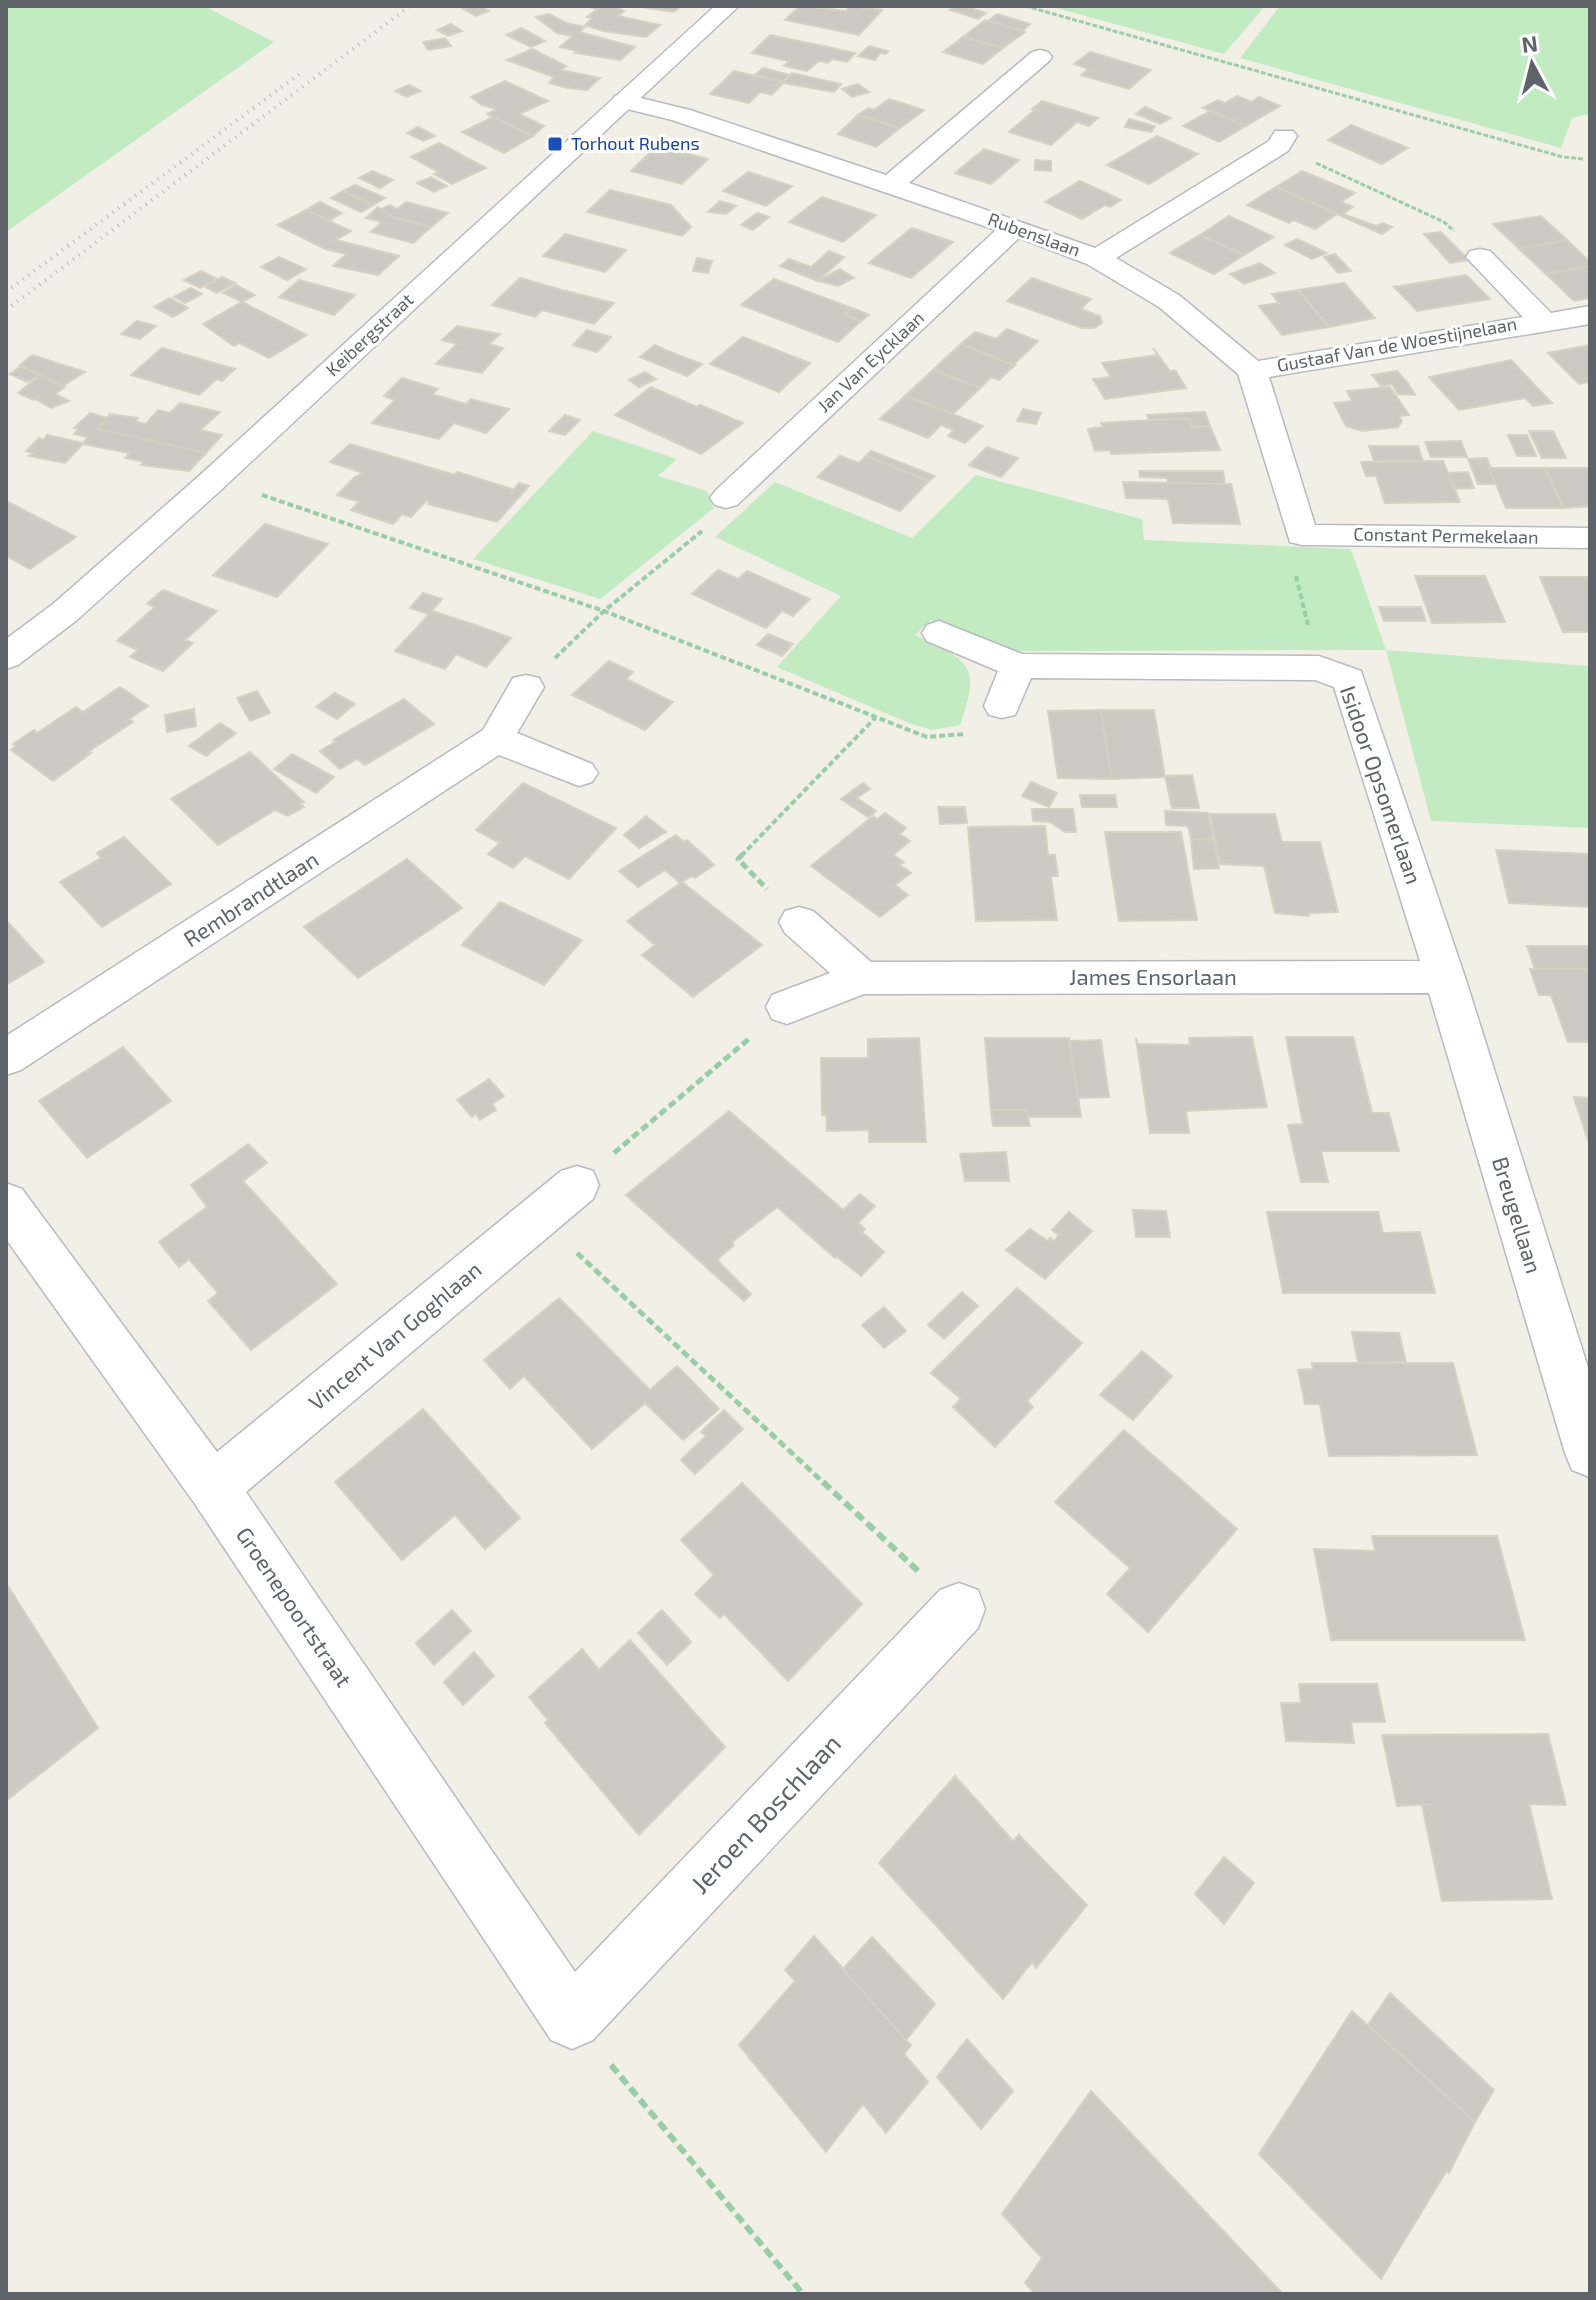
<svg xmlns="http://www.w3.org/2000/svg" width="1596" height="2300" viewBox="0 0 1596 2300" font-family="'Exo 2',sans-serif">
	<rect width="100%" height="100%" fill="#f2efe7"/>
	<g fill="#c2ebc2">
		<path d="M6,6H204L274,42L6,232Z"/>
		<path d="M1049,6H1265L1224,54Z"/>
		<path d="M1280,6H1590V114L1572,118L1561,148L1240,58Z"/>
		<path d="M593,431L677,459L658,476L707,491L714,508L600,599L473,559Z"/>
		<path d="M976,475L1142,519L1144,540L1351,549L1386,650L1589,666L1590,828L1431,821L1386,650L1008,651L931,620L915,635C969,661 982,664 960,725L932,730L911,724L777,667L841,596L715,537L775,482L912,538Z"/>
	</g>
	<g fill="#cdcac4" stroke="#d7d1c4" stroke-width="2">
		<path d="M471,6H480L489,11L476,16L463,9Z"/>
		<path d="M585,6H616L624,11L618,16L660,25L646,37L603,31L585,25L593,18L587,17L597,9Z"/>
		<path d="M634,6H681L674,12Z"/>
		<path d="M800,6L846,11L851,6L882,10L859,35L785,20Z"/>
		<path d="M956,6H963L986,13L978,19L950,10Z"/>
		<path d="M549,14L566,23L585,27L579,32L635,47L620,60L575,53L578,51L560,47L573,36L557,33L536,17Z"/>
		<path d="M997,14L1030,24L1022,31L988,21Z"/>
		<path d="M985,20L1022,31L1025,32L1003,48L963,37Z"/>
		<path d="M451,24L462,31L448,36L437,30Z"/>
		<path d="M521,28L545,41L531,47L506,35Z"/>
		<path d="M770,35L832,48L855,53L847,62L832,59L828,63L819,61L807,71L784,66L789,61L752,53Z"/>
		<path d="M963,37L1003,48L983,64L943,52Z"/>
		<path d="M445,38L451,46L428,50L423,42Z"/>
		<path d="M869,46L888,51L886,54L880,53L875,60L858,56Z"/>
		<path d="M532,49L566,66L561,70L600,78L587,90L568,88L549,83L554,77L507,60Z"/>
		<path d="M1090,52L1151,70L1129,89L1081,75L1089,69L1074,64Z"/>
		<path d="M763,68L790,75L783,82L755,75Z"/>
		<path d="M734,71L783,82L792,73L841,84L834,92L783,83L772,95L760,92L749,103L710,94Z"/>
		<path d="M505,81L548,101L519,114L544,126L533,136L487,114L497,109L482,105L471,97Z"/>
		<path d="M858,84L869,92L852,97L842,89Z"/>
		<path d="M409,85L421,91L407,97L395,91Z"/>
		<path d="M1237,96L1252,102L1259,97L1280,106L1246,126L1203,108L1218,100L1225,103Z"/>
		<path d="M889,99L924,110L900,128L858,115L868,108L874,110Z"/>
		<path d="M1042,101L1072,110L1098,118L1089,126L1077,122L1051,145L1009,132L1035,110L1032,109Z"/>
		<path d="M1145,107L1171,118L1160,124L1136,114Z"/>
		<path d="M1210,111H1211L1246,126L1219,142L1183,126Z"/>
		<path d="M858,115L900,128L876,147L838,134Z"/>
		<path d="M493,117L533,136L504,153L462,132Z"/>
		<path d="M1129,119L1155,126L1151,132L1125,127Z"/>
		<path d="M1351,125L1408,148L1382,164L1328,140Z"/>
		<path d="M418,127L435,136L423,141L407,133Z"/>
		<path d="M1157,136L1198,154L1149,184L1107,165Z"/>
		<path d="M439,143L486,168L452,184L434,174L439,172L411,157Z"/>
		<path d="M659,144L679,150L677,151L708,159L682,184L631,171Z"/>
		<path d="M984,149L1019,160L991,184L955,173Z"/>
		<path d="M1035,160L1051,161V171L1035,170Z"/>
		<path d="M372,171L393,180L380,188L359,178Z"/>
		<path d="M1302,171L1355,193L1341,202L1353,207L1343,214L1376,226L1383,223L1392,227L1382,234L1276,187Z"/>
		<path d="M748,172L792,186L766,206L723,191Z"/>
		<path d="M431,177L447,186L434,192L417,183Z"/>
		<path d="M1080,181L1121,200L1110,207L1105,205L1082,219L1045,202Z"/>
		<path d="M355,185L385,198L373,205L343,191Z"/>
		<path d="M1276,187L1337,214L1315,229L1294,220L1289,223L1247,205Z"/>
		<path d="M610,190L671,205L691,227L682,236L587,212Z"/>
		<path d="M343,191L373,205L361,212L331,198Z"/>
		<path d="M822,197L876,215L843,242L789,222Z"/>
		<path d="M720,201L736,206L726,214L708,212Z"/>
		<path d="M320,202L342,213L328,221L306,210Z"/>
		<path d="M406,202L448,213L431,227L392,217L381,209L390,205L397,209Z"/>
		<path d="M378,207L392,217L431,227L413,243L371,232L382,222L366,218Z"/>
		<path d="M306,210L351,231L336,240L399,256L378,275L333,266L347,254L325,249L277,225Z"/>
		<path d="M757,213L769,217L753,230L741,225Z"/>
		<path d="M1229,216L1274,237L1244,255L1200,235Z"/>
		<path d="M1541,216L1567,240L1519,249L1493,224Z"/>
		<path d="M912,228L953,242L911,278L869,263Z"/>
		<path d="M1441,232L1469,260L1450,263L1424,234Z"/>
		<path d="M565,234L626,250L605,272L543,256Z"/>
		<path d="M1200,235L1244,255L1214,274L1170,253Z"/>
		<path d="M1297,239L1327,253L1312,259L1285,245Z"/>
		<path d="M1567,240L1590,262V266L1546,274L1519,249Z"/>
		<path d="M829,251L844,257L818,281L780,266L789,259L811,267Z"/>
		<path d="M1335,254L1351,271L1338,273L1324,257Z"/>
		<path d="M279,257L306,269L287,280L261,267Z"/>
		<path d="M697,258L712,261L708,273L693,271Z"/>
		<path d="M1260,263L1275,273L1244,284L1230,274Z"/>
		<path d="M1590,266V298L1574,301L1546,274Z"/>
		<path d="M840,269L854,278L838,286L818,281Z"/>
		<path d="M201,271L217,279L200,288L184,280Z"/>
		<path d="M1466,275L1490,299L1417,311L1394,287Z"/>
		<path d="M222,277L235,283L217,293L205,287Z"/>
		<path d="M520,278L562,290L614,303L594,324L542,310L535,317L492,305Z"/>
		<path d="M1032,278L1091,299L1081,309L1100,316L1102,323L1094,328H1082L1007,301Z"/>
		<path d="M774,279L852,308L844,315L861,321L838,342L741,305Z"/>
		<path d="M299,280L355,295L334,315L279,297Z"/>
		<path d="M1344,283L1375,318L1329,327L1298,290Z"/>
		<path d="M236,285L255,295L242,302L223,293Z"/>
		<path d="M191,288L202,294L185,303L174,297Z"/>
		<path d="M1298,290L1329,327L1282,335L1259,306L1279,303L1272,294Z"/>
		<path d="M170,298L188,308L173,317L154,307Z"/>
		<path d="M242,302L307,335L269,358L239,343L234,346L203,324Z"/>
		<path d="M852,308L869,315L861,321L844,315Z"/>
		<path d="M137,321L156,326L140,339L121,334Z"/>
		<path d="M457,326L500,334L489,344L503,348L482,373L436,364L457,344L442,340Z"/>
		<path d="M1007,329L1038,341L1013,365L961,344L975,332L996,339Z"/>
		<path d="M587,330L611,337L597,352L573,345Z"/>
		<path d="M743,337L810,363L779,392L710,364Z"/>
		<path d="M961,344L1013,365H1015L999,380L991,377L980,388L933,370Z"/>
		<path d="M655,345L665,350L702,364L687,376L640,357Z"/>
		<path d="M1590,345V382L1579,384L1548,353Z"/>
		<path d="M162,348L235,369L222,381L217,379L199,395L131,375Z"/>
		<path d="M1153,348L1170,371L1175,370L1186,388L1105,399L1093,379L1111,377L1102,363L1158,355Z"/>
		<path d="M32,355L85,372L62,386L20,365Z"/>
		<path d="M1511,360L1552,403L1533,406L1525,398L1459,410L1429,377Z"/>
		<path d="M21,366L65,387L55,394L69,401L51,408L37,400L40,396L34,400L18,393L38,377L27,382L10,374Z"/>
		<path d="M933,370L980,388L953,414L905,396Z"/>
		<path d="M1397,371L1407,382L1415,395L1398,394L1392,384L1381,386L1372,375Z"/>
		<path d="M645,372L656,379L639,387L629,380Z"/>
		<path d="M402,378L438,389L432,394L466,404L471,399L509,409L486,433L454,423L439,439L372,423L395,400L384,396Z"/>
		<path d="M651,387L697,407L700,405L743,423L701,454L615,415Z"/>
		<path d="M1390,387L1409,415L1399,416L1402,421L1398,427L1362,431L1346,426L1334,403L1352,401L1347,391Z"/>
		<path d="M905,396L953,414L983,426L965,443L948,436L954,430L941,425L928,438L880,419Z"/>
		<path d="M180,403L220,412L200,430L222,435L206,453L98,429L110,414L138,418L136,422L146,424L158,410L170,413Z"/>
		<path d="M1023,409L1041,413L1036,424L1017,421Z"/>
		<path d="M1205,412L1210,426L1192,427L1189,418L1149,420L1147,415Z"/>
		<path d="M90,413L107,418L98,429L206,453L189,471L141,465L144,462L125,458L130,453L83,444L65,463L29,456L33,453L26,451L39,438L44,440L47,435L83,443L88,437L74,434L79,429L74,428Z"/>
		<path d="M565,415L580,420L565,435L549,431Z"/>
		<path d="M1189,418L1192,427L1210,426L1220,450L1111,454L1110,450L1095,451L1088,429L1103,427L1101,423Z"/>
		<path d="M1529,431H1553L1566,458H1542Z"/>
		<path d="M1508,435H1527L1536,456H1517Z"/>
		<path d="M1461,441L1467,457H1431L1425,442Z"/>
		<path d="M350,444L455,475L457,472L512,489V492L519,483L529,486L497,522L428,504L429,502L426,501L411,517L402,514L393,524L351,510L359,502L337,495L355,477L363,473L330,462Z"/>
		<path d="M1369,446H1418L1423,461H1374Z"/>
		<path d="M987,447L1018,458L1001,477L969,465Z"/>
		<path d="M871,451L935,476L929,481L866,456Z"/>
		<path d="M840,456L859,463L866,456L929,481L900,511L817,477Z"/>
		<path d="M1487,458L1496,484H1478L1468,459Z"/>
		<path d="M1443,461L1460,502L1385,503L1376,476H1366L1361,462Z"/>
		<path d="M1489,468H1545L1564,508H1506Z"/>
		<path d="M1545,468H1590V506L1564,508Z"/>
		<path d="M1139,471H1223L1225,484L1168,483L1167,478L1140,477Z"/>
		<path d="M1468,472L1474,488L1455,489L1448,473Z"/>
		<path d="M1123,482L1231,484L1240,524L1173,523L1168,499L1126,498Z"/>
		<path d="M6,501L76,537L30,569L6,556Z"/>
		<path d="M265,524L328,544L277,597L213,575Z"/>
		<path d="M718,570L738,579L747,571L810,599L793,616L782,611L766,628L692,594Z"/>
		<path d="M1415,576H1485L1505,622L1432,623Z"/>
		<path d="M1540,577H1590V632H1563Z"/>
		<path d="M163,590L217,611L185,640L193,643L163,671L130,657L138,650L117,641L155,607L147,604Z"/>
		<path d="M423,593L442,599L429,614L410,608Z"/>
		<path d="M1379,607H1421L1426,621H1384Z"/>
		<path d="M432,611L478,626L511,638L486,667L456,654L445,669L395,651Z"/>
		<path d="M768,634L793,644L782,656L757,645Z"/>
		<path d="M609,661L633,672L626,679L673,702L645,730L572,695Z"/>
		<path d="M120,687L148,706L129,719L133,722L88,752L91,753L53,781L11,750L16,746L13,744L34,730L37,733L76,707L83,712Z"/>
		<path d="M257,691L270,713L250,721L237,698Z"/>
		<path d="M335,693L355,704L337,719L316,707Z"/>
		<path d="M404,699L434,724L365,765L357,759L340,769L320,751L335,742L333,740Z"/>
		<path d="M194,709L196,726L167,732L165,715Z"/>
		<path d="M1101,710L1112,779L1058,778L1048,711Z"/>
		<path d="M1101,710H1154L1165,777L1112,779Z"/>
		<path d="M220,723L236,733L206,756L189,746Z"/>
		<path d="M250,752L304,802L301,804L304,807L288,816L275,810L218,845L171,799Z"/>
		<path d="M292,754L334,777L316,793L274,769Z"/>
		<path d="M1192,775L1199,808H1172L1165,776Z"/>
		<path d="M1031,782L1057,793L1049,807L1022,796Z"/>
		<path d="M523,783L616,828L569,879L525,856L513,868L488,854L500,843L476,830Z"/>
		<path d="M863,783L870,789L857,798L876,811L868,817L841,799Z"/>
		<path d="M1080,795H1115L1117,807H1082Z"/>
		<path d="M938,807H965L967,823L940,824Z"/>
		<path d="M1032,809H1073L1076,832H1065L1050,822L1033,821Z"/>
		<path d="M1165,811L1208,813L1214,840L1191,839L1188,826L1166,825Z"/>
		<path d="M885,813L906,828L900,834L910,841L893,855L904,862L900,865L911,873L895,885L908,895L880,917L811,866L873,816L878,819Z"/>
		<path d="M1210,814H1275L1282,842H1320L1338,912L1309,913V916L1275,913L1264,866L1220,864Z"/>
		<path d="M646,816L666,832L639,848L624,835Z"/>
		<path d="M1045,826L1048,855H1055L1058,876H1051L1057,920L976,921L968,827Z"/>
		<path d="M1105,832H1181L1197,920L1119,921Z"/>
		<path d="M676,835L684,842L687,840L714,865L695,878L692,876L680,883L665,870L638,887L619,871Z"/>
		<path d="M124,837L171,884L102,927L60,882L101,858L97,853Z"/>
		<path d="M1191,839L1214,840L1219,868L1194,869Z"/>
		<path d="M1496,850L1590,854V907L1509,903Z"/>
		<path d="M407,859L462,908L358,978L304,927Z"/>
		<path d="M682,882L762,945L693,997L642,955L655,945L627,921Z"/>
		<path d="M500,902L582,940L544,985L462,945Z"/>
		<path d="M6,920L44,962L6,985Z"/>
		<path d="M1527,946H1590V969H1535Z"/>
		<path d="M1530,969H1590V1042H1568L1551,995H1539Z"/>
		<path d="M1252,1037L1267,1107L1186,1111L1189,1133H1150L1136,1038L1138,1044L1190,1045L1189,1038Z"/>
		<path d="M1286,1037H1353L1372,1113H1389L1399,1151H1321L1328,1182H1301L1288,1125L1303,1124Z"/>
		<path d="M919,1038L926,1142H869V1130L827,1131L826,1115H822L821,1058H868V1039Z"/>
		<path d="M985,1038H1069L1081,1117H1026V1110H991Z"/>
		<path d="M1101,1040L1109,1097L1078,1098L1069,1041Z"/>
		<path d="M123,1047L171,1101L87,1158L39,1101Z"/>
		<path d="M489,1079L504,1096L492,1104L496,1110L480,1120L476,1114L472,1117L457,1100Z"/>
		<path d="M1574,1097L1590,1098V1146L1575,1101Z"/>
		<path d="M991,1110H1026L1030,1126H993Z"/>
		<path d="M729,1111L843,1210L860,1194L875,1206L858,1223L865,1229L862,1232L884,1252L861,1276L836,1256L835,1258L777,1207L732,1242L734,1245L717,1260L751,1294L744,1301L626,1195Z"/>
		<path d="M248,1144L267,1163L243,1181L337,1284L251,1350L208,1301L218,1293L189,1259L179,1267L159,1242L207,1207L191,1185Z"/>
		<path d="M1006,1152L1009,1181H965L960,1154Z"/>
		<path d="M1133,1210L1166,1211L1170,1237H1136Z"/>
		<path d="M1069,1212L1092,1231L1045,1279L1006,1250L1030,1229L1048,1241L1050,1238L1054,1241L1059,1235L1052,1230Z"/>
		<path d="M1267,1212H1378L1383,1233L1420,1232L1435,1293H1283Z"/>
		<path d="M1017,1288L1082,1343L1027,1401L1033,1407L995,1447L953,1407L961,1399L931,1373Z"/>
		<path d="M962,1292L978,1306L944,1339L928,1325Z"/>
		<path d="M559,1298L650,1390L677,1366L719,1409L683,1440L645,1403L592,1449L524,1376L510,1389L484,1360Z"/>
		<path d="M884,1307L906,1331L884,1348L862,1325Z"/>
		<path d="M1352,1332L1399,1333L1406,1362L1358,1363Z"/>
		<path d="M1142,1351L1172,1376L1133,1420L1100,1395Z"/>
		<path d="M1312,1363H1453L1477,1455L1329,1456L1320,1404H1305L1298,1370L1313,1369Z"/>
		<path d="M423,1409L520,1518L485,1549L455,1515L402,1560L335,1482Z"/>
		<path d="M724,1410L743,1429L695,1474L681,1460L706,1436L701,1432Z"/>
		<path d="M1124,1430L1237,1529L1148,1632L1107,1594L1130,1568L1055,1502Z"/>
		<path d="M742,1483L862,1604L788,1681L724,1614L720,1618L695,1594L714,1575L681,1540Z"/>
		<path d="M1372,1536H1497L1525,1640H1331L1314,1549L1375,1551Z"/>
		<path d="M6,1583L98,1728L6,1801Z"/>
		<path d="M452,1610L471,1631L434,1665L416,1643Z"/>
		<path d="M662,1610L691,1642L667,1665L638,1633Z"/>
		<path d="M630,1640L725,1747L639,1835L545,1723L548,1720L529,1697L582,1649L599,1670Z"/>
		<path d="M474,1652L494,1676L463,1705L444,1682Z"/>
		<path d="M1299,1684H1377L1385,1722H1351L1354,1743L1286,1741L1281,1703H1301Z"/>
		<path d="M1548,1734L1566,1805L1529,1804L1552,1899L1442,1901L1422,1805L1432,1804L1397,1806L1382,1735Z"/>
		<path d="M955,1776L1013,1841L1019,1835L1087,1905L1036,1968L1032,1962L1003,1999L879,1863Z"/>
		<path d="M1224,1857L1254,1883L1224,1924L1195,1894Z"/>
		<path d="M814,1936L906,2040L911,2045L904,2054L928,2082L886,2133L863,2104L826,2152L739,2045L795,1981L785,1970Z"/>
		<path d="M872,1937L935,2004L906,2040L843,1969Z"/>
		<path d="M1390,1993L1494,2090L1475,2122L1368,2025Z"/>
		<path d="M1352,2011L1475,2122L1449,2173L1447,2170L1381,2279L1259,2154Z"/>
		<path d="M967,2039L1013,2091L981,2129L937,2077Z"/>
		<path d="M1091,2091L1283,2294H1035L1025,2283L1042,2258L1002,2214Z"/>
	</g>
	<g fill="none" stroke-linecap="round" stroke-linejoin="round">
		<g stroke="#b7babf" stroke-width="3">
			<g id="street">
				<path d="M1040,50L1048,52L1052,57L1048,62L909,183L1095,248L1269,141L1275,131H1293L1297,136L1288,151L1116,258L1179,295L1258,361L1523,317L1466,257L1470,251L1480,249L1490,251L1551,313L1590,306V324L1269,377L1315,525L1590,528V548L1302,545L1290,542L1238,374L1159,307L1087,264L1019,238L737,505L726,508L715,505L710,498L715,491L996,230L672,120L615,106L612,101L615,96L624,94L690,110L886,175L1032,52Z"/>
				<path d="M939,621L1022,654L1319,656L1361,671L1465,977L1590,1374V1477L1572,1470L1565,1453L1429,993L864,994L787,1024L772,1019L766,1007L772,995L830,973L785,933L779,922L785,911L799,907L813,911L871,962L1420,961L1334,687L1315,680L1031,678L1015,715L1002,718L989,715L984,706L998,671L927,641L922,633L927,625Z"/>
				<path d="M526,675L539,678L544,687L517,733L592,764L598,773L592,782L579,786L499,755L21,1070L6,1075V1036L483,730L513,678Z"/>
				<path d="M577,1166L593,1171L599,1185L593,1199L246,1492L575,1972L940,1590L959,1583L978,1590L985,1609L978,1628L593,2040L572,2049L551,2040L195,1504L6,1239V1183L22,1189L217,1452L561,1171Z"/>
			</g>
		</g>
		<g stroke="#b8bcc1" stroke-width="3">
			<path id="secondary" d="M715,6H739L221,490L77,620L18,665L6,669V639L53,604L199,476Z"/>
		</g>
		<g stroke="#99cda8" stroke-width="3" stroke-dasharray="5 2" stroke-linecap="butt">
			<path d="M1025,6L1563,157L1583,159"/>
			<path d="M1316,163L1444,222L1454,231"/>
		</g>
		<g stroke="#99cda8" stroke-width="4" stroke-dasharray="6 3" stroke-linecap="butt">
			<path d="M262,495L604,611L927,737L965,734"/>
			<path d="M1296,576L1308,625"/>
			<path d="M555,658L604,611L702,531"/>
			<path d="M741,856L875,718"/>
		</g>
		<g stroke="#99cda8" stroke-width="5" stroke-dasharray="8 4" stroke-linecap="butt">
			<path d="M743,854L738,859L767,889"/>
			<path d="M614,1153L750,1038"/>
			<path d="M577,1253L825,1484"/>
		</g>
		<g stroke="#99cda8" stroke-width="6" stroke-dasharray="10 5" stroke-linecap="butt">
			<path d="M823,1482L918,1571"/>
			<path d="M611,2065L803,2294"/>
		</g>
		<use href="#street" fill="#fff" fill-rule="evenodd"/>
		<use href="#secondary" fill="#fff" fill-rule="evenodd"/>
		<g stroke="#b6b7b8" stroke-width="4" stroke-dasharray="1 6" stroke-linecap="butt">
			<path d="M6,292L302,72"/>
			<path d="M6,310L410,6"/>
		</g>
	</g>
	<rect fill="#1a4fb4" stroke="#fff" stroke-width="3" x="547" y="136" width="16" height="16" rx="4"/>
	<g text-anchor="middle" stroke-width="6" stroke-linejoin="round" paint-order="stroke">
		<g font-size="18" fill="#164399" stroke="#fff" text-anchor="start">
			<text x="571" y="150">Torhout Rubens</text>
		</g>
		<g font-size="18" fill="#5e6369" stroke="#fff">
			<text transform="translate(1034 235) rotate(20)" y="6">Rubenslaan</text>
			<text transform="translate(370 335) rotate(-43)" y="6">Keibergstraat</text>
			<text transform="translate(1397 345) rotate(-10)" y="6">Gustaaf Van de Woestijnelaan</text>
			<text transform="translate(871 362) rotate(-43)" y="6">Jan Van Eycklaan</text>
			<text transform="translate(1446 536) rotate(1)" y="6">Constant Permekelaan</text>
		</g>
		<g font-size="22" fill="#5e6369" stroke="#fff">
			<text transform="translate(1381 785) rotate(71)" y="8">Isidoor Opsomerlaan</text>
			<text transform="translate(251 899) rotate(-33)" y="8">Rembrandtlaan</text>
			<text x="1153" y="985">James Ensorlaan</text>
			<text transform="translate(1517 1215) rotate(73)" y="8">Breugellaan</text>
			<text transform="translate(395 1336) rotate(-40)" y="8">Vincent Van Goghlaan</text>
			<text transform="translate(294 1607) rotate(56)" y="8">Groenepoortstraat</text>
		</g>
		<g font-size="26" fill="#5e6369" stroke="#fff">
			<text transform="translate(766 1814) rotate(-47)" y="9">Jeroen Boschlaan</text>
		</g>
	</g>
	<rect width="1596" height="2300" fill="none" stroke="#5e6369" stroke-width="16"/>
	<g transform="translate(1532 64) rotate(353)" stroke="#ffffff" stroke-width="6" paint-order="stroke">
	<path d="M0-6L14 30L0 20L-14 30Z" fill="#5e6369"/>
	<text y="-12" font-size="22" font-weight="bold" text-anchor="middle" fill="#5e6369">N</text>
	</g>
</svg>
